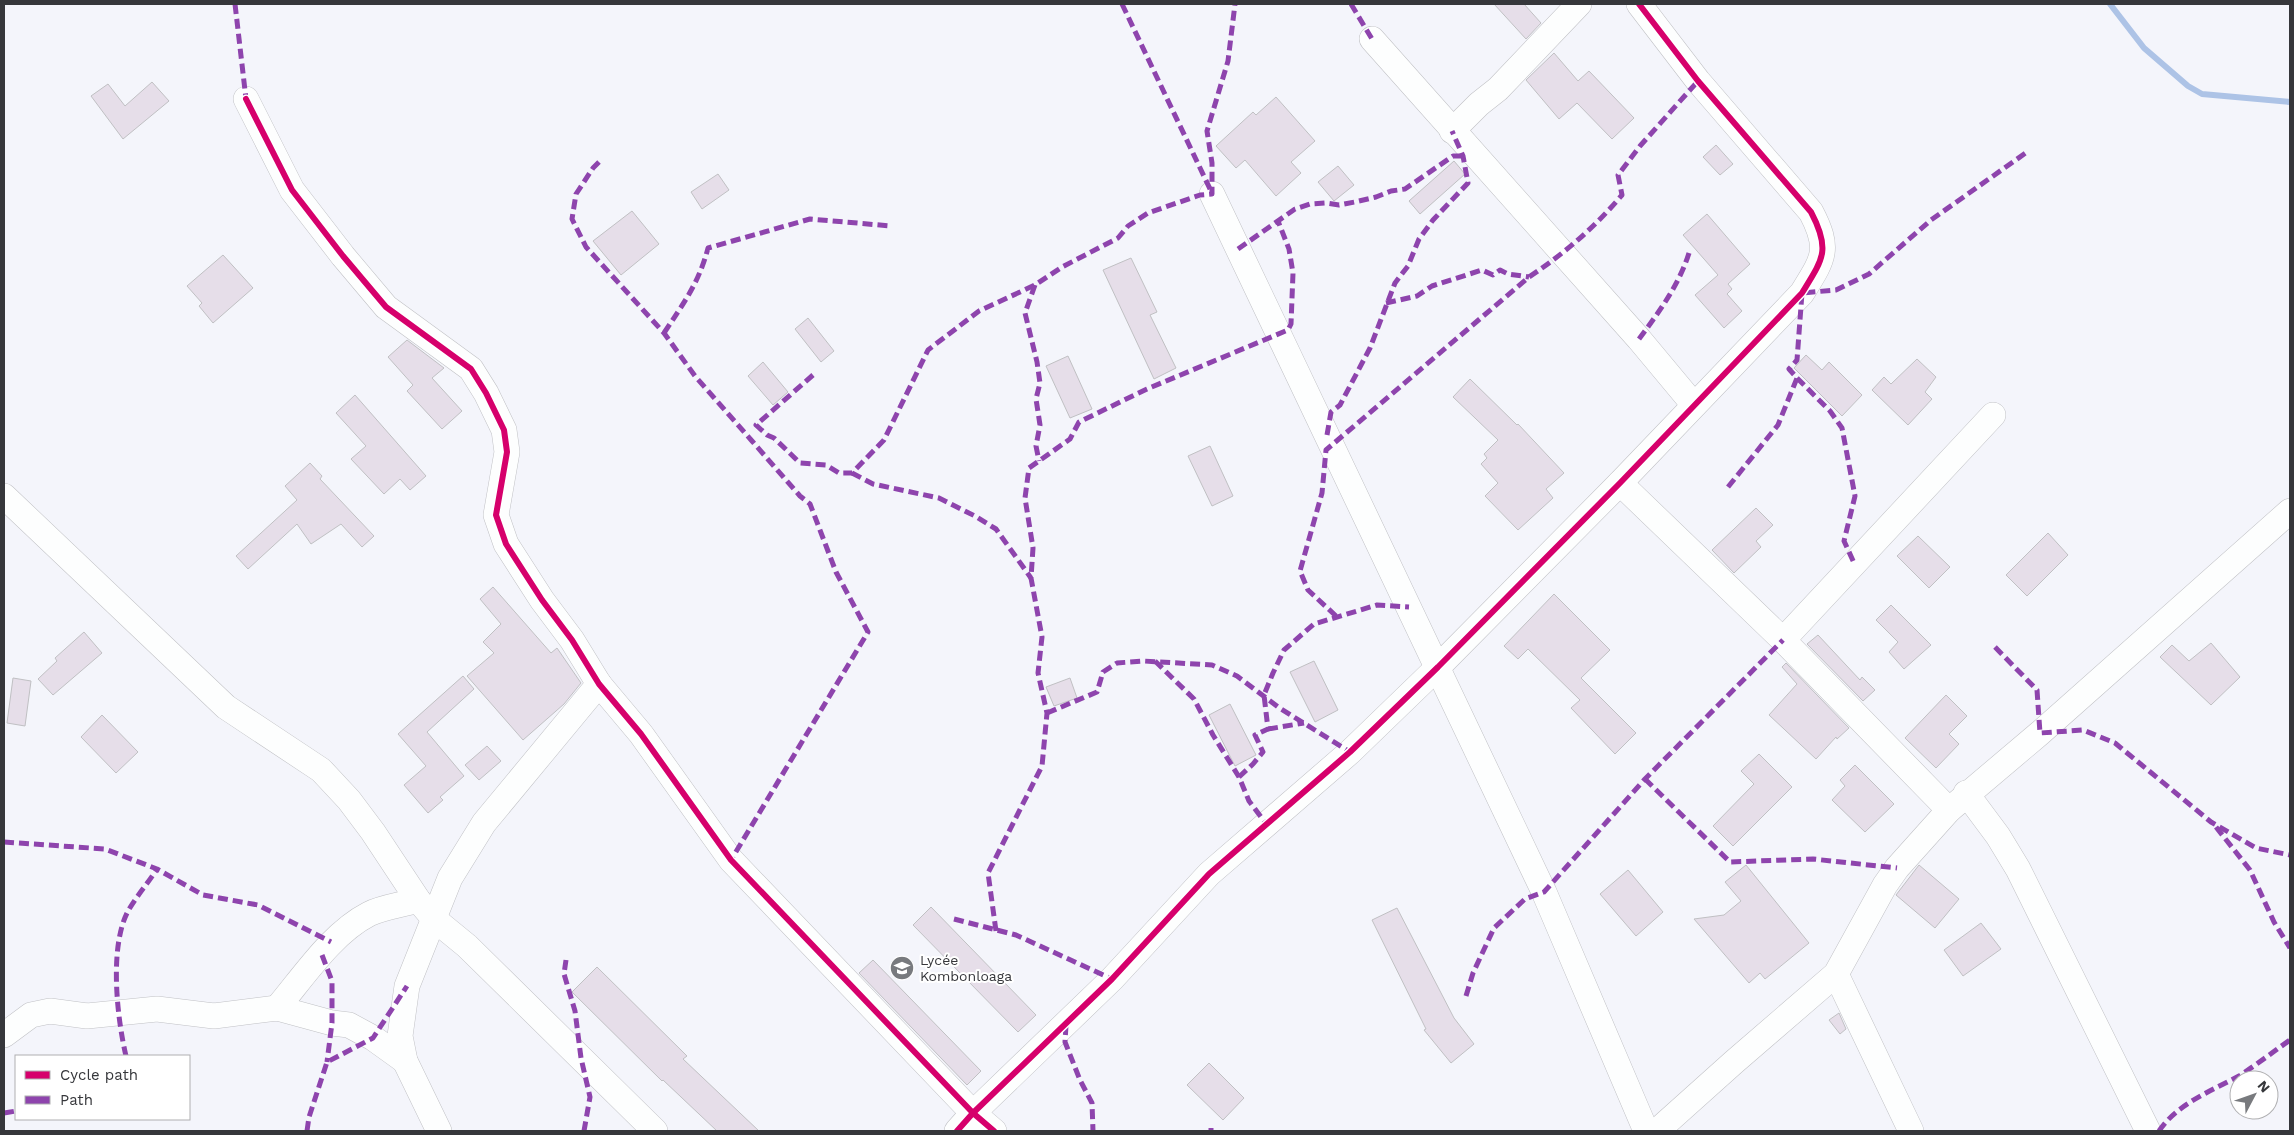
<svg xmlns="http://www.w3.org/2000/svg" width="2294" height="1135" viewBox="0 0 2294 1135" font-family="'Work Sans',sans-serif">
	<rect width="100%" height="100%" fill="#f4f5fb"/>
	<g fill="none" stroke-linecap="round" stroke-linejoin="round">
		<path stroke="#adc3e6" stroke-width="6" d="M2110,4L2144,48L2188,86L2202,94L2290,102"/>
	</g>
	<g fill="#e6dee9" stroke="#c0c0c3">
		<path d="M1494,4H1524L1541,23L1526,39Z"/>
		<path d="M1554,53L1578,81L1589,71L1634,118L1612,139L1577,103L1559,119L1526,80Z"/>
		<path d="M152,82L169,101L123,139L91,96L108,84L125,106Z"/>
		<path d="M1276,97L1315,141L1291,162L1301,173L1276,196L1245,160L1236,168L1216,146L1253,112L1256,115Z"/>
		<path d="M1716,145L1733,164L1720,175L1703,157Z"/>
		<path d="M1454,161L1465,174L1420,214L1409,201Z"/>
		<path d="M1338,166L1354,185L1334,201L1318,182Z"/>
		<path d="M718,174L729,190L702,209L691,192Z"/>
		<path d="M632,211L659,244L621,275L593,241Z"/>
		<path d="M1707,214L1750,264L1728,284L1732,289L1727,294L1742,311L1724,328L1695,295L1718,275L1683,235Z"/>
		<path d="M223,255L253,288L213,323L199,306L202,303L187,286Z"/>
		<path d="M1131,258L1157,312L1150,315L1176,368L1154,379L1103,270Z"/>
		<path d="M808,318L834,351L821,362L795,329Z"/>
		<path d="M407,340L444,368L432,378L462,411L442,429L407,391L413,385L388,357Z"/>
		<path d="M1806,355L1822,370L1829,362L1862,395L1842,416L1794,368Z"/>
		<path d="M1068,356L1092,409L1070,418L1046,366Z"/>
		<path d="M1917,359L1936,377L1925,392L1932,399L1908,425L1872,390L1884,377L1891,384Z"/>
		<path d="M763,362L788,392L773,405L748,376Z"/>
		<path d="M1470,379L1517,425L1518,424L1564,473L1546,489L1553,498L1518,530L1485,496L1498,483L1481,464L1487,458L1484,454L1498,440L1453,397Z"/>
		<path d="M355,395L426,476L410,490L400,479L384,494L351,459L366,446L336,413Z"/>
		<path d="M1210,446L1233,496L1212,506L1188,456Z"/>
		<path d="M310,463L322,476L320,479L374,536L362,547L341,524L311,544L297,524L248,569L236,556L297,500L285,486Z"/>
		<path d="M1756,508L1773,525L1756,541L1761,547L1734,573L1712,550Z"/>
		<path d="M2048,533L2068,555L2027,596L2006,575Z"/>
		<path d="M1918,536L1950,567L1929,588L1897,556Z"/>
		<path d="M493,587L551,653L557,648L581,683L564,704L523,740L467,676L494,653L483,642L501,624L480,599Z"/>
		<path d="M1554,594L1610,650L1581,678L1636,733L1615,754L1571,708L1580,700L1528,649L1518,659L1504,646Z"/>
		<path d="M1891,605L1931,645L1904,669L1889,652L1898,642L1876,620Z"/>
		<path d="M84,632L102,653L53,695L38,679L57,661L55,658Z"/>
		<path d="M1818,635L1860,680L1862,677L1875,690L1863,701L1807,644Z"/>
		<path d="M2211,643L2240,677L2211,705L2160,657L2172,645L2189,661Z"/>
		<path d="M1314,661L1338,710L1315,722L1290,672Z"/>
		<path d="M1786,663L1849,728L1837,739L1836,737L1816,759L1769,715L1797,684L1782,667Z"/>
		<path d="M463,676L474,689L427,732L464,776L440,797L443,800L428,813L404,785L426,766L398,734Z"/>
		<path d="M13,678L31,681L25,726L7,723Z"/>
		<path d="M1070,678L1077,698L1054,706L1046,687Z"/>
		<path d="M1946,695L1967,716L1949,734L1959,744L1936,768L1905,738Z"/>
		<path d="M1230,704L1256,755L1235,766L1209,715Z"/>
		<path d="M102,715L138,752L116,773L81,737Z"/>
		<path d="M487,746L501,761L479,780L465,765Z"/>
		<path d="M1759,754L1792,787L1733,846L1713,826L1754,784L1741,771Z"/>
		<path d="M1855,765L1894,804L1865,832L1832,800L1845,786L1840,780Z"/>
		<path d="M1746,865L1809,943L1765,979L1760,973L1749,983L1694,919L1724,915L1741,901L1725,882Z"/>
		<path d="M1919,865L1959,899L1935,928L1896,895Z"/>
		<path d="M1628,870L1663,912L1636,936L1600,894Z"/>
		<path d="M931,907L1036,1015L1018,1032L913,925Z"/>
		<path d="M1397,908L1454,1018L1474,1044L1451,1063L1424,1030L1426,1029L1372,920Z"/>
		<path d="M1981,923L2001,949L1963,976L1944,950Z"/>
		<path d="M873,960L981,1071L967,1085L859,973Z"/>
		<path d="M597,967L687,1056L683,1059L759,1131H717L663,1080L662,1081L572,992Z"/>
		<path d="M1839,1013L1846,1029L1840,1034L1829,1020Z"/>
		<path d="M1209,1063L1244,1098L1223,1120L1187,1085Z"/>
	</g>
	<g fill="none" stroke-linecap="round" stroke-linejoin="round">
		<g stroke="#c0c1c5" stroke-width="26">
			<g id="minor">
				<path d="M1372,39L1639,339L1694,405"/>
				<path d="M246,99L292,190L343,256L386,307L471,369L486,393L504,430L507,452L496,515L506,544L542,600L572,640L599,684L641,734L731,860L973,1113L994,1131"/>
				<path d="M1452,131L1479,104L1498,89L1579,4"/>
				<path d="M1212,194L1544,892L1646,1131"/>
				<path d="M1620,483L1783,640L1949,810"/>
				<path d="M4,496L226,707L321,770L349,800L373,832L418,900L434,919L467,946L655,1131"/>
				<path d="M1783,640L1993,415"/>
				<path d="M1966,793L1998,836L2018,869L2148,1131"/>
				<path d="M1836,974L1911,1131"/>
				<path d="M277,1008C304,976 332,933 369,914C383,907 402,905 418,900"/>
				<path d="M4,1035L31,1015L50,1011L87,1016L157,1009L214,1016L277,1008L332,1023L349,1025L373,1038L405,1061"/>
				<path d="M439,1131L405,1061L400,1036L407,986L450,878L484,823L599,684"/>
				<path d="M957,1131L973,1113L1112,979L1209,874L1350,752L1438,667L1620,483L1802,293C1823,259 1831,250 1811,212L1698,81L1639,4"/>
				<path d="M1657,1131L1734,1062L1836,974L1885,885L1897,868L1949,810L2040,733L2290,511"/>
			</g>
		</g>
		<use href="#minor" stroke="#fdfefe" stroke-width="25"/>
		<g stroke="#8e44ad" stroke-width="5" stroke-dasharray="10 5" stroke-linecap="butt">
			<path d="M235,4L246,99"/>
			<path d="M1122,4L1211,191"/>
			<path d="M1351,4L1372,39"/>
			<path d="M599,162L593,168L576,194L572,219L586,247L664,333L695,376L752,441L800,496L810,504L836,572L868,632L731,860"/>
			<path d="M1238,249L1295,209L1310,204L1326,203L1339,205L1355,202L1376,197L1391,191L1405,189L1453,156H1463"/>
			<path d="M1035,285L1025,313L1037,362L1040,383L1036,399L1040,425L1036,446L1039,461"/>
			<path d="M1386,303L1417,296L1432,286L1482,270L1493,275L1500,270L1508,274L1529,277"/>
			<path d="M664,333C683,304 699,283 708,248L810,219L891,226"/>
			<path d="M1639,339C1659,312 1679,285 1689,253"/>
			<path d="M813,375L756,425L767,435L774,438L800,463L826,465L839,473H852L884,440L928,350L979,311L1035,285L1062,267L1118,238L1128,226L1148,213L1200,195L1212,194V163L1207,131L1228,61L1235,4"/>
			<path d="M1797,378L1830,411L1842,428L1855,496L1844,541L1855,565"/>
			<path d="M1327,435L1331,412L1340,405L1370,348L1395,283L1408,266L1419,239L1433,220L1468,183L1463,156L1452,131"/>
			<path d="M852,473L873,484L939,498L975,516L996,529L1031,578"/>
			<path d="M1728,487L1778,425L1797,378L1789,369L1797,360L1802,293L1836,290L1869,274L1931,220L2027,152"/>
			<path d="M1336,616L1308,590L1300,571L1322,493L1326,450L1529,277C1565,253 1594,228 1622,195L1618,175L1640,146L1698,81"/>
			<path d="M1995,647L2037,690L2040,733L2083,730L2115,743L2211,822L2256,848L2290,855"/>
			<path d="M1155,661L1194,699L1213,735L1239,777L1249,801L1267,825"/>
			<path d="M1047,713L1097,692L1103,672L1117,663L1143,661L1212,665L1237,676L1278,707L1350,752"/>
			<path d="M1268,729L1304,723"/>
			<path d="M1239,777L1253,764L1263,752L1255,735L1268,729L1264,695L1273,673L1284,650L1314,624L1377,605L1409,607"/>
			<path d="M1645,779L1730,862L1813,859L1897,868"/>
			<path d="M2216,827L2250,870L2274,922L2290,948"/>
			<path d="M4,842L105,849L157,869L203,895L258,905L331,942"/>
			<path d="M954,919L1016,935L1112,979"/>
			<path d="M996,931L988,873L1042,766L1047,713L1038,673L1042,637L1031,578L1033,548L1025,498L1029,468L1070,439L1079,422L1147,389L1288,330L1291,324L1293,273L1289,249L1278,221"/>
			<path d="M322,955L332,981V1023L327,1062"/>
			<path d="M566,960L564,974L575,1011L581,1058L590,1097L584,1131"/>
			<path d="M1466,996L1473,973L1494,928L1525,899L1544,892L1645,779L1783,640"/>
			<path d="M1066,1025L1065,1042L1080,1080L1092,1103L1093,1131"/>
			<path d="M126,1056C117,1018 109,947 128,911C136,897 148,883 157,869"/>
			<path d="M4,1113L16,1111"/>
			<path d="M1211,1128V1131"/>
			<path d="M307,1131L309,1117L327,1062L373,1038L407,986"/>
			<path d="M2159,1131C2177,1104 2211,1091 2239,1076C2256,1065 2273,1052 2290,1040"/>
		</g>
		<g stroke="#fff" stroke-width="9">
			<g id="cycleway">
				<path d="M246,99L292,190L343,256L386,307L471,369L486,393L504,430L507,452L496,515L506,544L542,600L572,640L599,684L641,734L731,860L973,1113L994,1131"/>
				<path d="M957,1131L973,1113L1112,979L1209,874L1350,752L1438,667L1620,483L1802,293C1823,259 1831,250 1811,212L1698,81L1639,4"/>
			</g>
		</g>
		<use href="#cycleway" stroke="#d6006c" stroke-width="6"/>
	</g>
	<defs>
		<g id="school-disc" transform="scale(1.25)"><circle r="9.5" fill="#787a7e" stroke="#fff"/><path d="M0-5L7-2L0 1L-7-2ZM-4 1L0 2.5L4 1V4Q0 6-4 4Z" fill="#fff"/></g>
	</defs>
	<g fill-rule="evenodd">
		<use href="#school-disc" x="902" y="968"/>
	</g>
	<g text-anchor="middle" stroke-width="4" stroke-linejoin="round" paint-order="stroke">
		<g font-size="14" fill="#36373b" stroke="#fff" text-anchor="start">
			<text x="920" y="965">Lycée<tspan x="920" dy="16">Kombonloaga</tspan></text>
		</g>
	</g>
	<rect width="2294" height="1135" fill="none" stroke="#36373b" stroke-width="10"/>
	<rect x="15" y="1055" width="175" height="65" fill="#ffffff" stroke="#afafb1"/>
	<rect x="25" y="1071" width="25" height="8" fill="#d6006c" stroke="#afafb1"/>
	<text x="60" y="1080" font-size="15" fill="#36373b">Cycle path</text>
	<rect x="25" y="1096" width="25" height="8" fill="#8e44ad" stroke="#afafb1"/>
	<text x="60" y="1105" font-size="15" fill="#36373b">Path</text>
	<g transform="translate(2254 1095) rotate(49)"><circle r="24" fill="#ffffff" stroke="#afafb1"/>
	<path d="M0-4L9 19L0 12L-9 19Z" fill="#787a7e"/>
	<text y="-8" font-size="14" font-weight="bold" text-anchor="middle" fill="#36373b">N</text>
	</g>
</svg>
